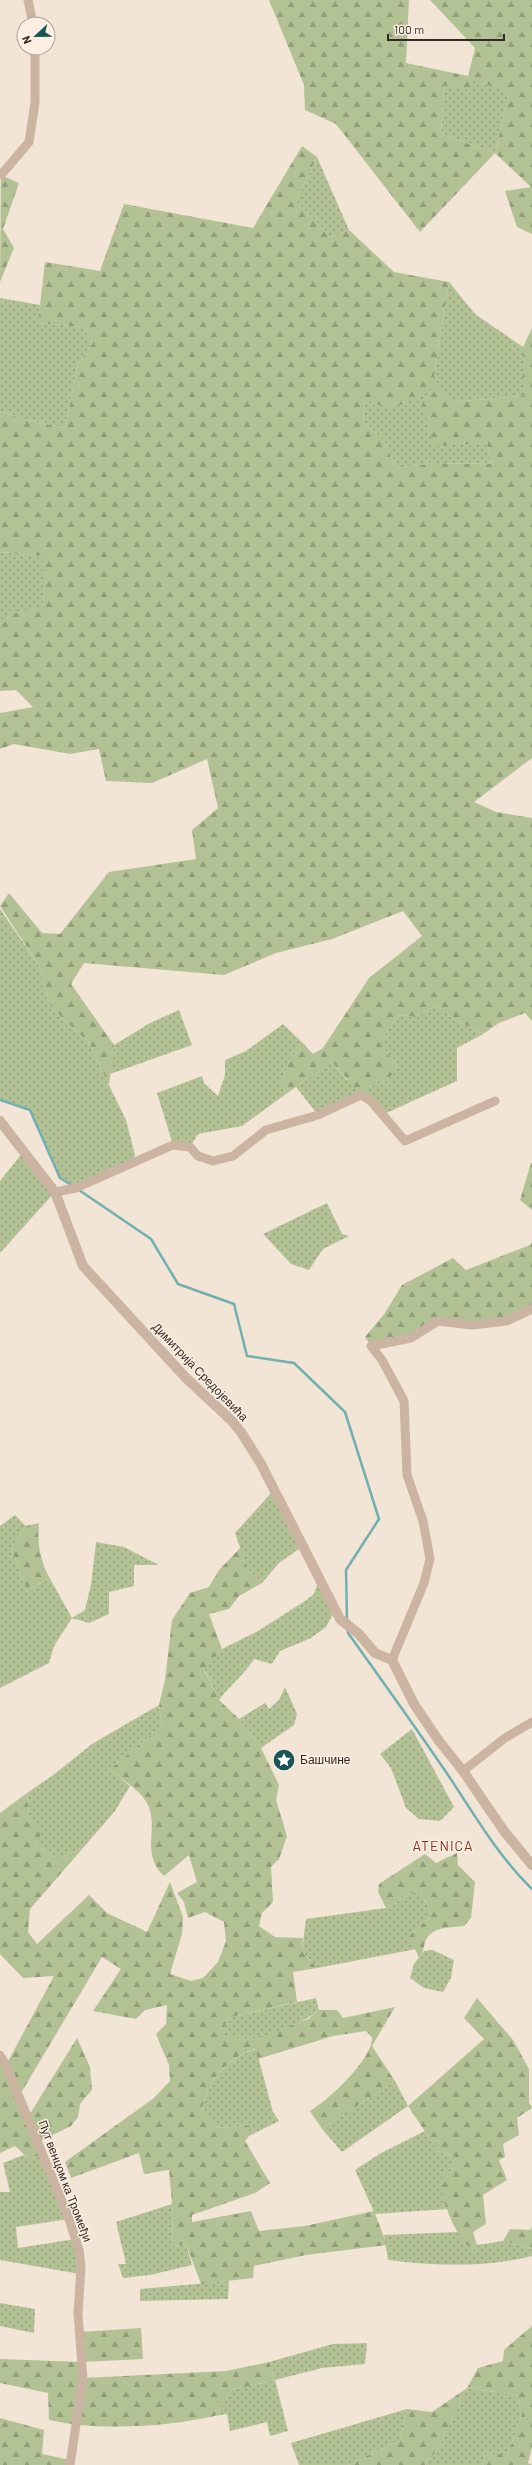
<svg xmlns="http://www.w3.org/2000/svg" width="532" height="2465" viewBox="0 0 532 2465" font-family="Barlow,sans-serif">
	<defs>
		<pattern id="grass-dots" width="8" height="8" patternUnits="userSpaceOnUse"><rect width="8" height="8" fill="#b3c295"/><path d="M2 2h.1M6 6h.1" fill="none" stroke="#929e79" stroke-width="1.8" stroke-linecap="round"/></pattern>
		<pattern id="forest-firs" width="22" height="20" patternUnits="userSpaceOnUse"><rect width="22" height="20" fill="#b3c295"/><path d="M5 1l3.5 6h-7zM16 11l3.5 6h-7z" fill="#929e79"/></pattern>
	</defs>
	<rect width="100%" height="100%" fill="#f2e5d5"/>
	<g fill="url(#grass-dots)">
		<path d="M475,79L509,93L495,153L441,134L444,85Z"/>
		<path d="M317,157L349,230L331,237L296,201Z"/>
		<path d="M449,282L475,314L523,347V396L452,402L422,401L487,443L492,464L435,463L396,468L382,438L363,422L365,400L434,377Z"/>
		<path d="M0,298L40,305L39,323L84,327L93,343L78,364L65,428L19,418L0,411Z"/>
		<path d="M0,552L43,556L44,608L13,613L0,624Z"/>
		<path d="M0,909L38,964L51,1007L88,1042L126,1120L135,1155L130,1166L76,1188L60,1178L30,1110L0,1100Z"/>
		<path d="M436,1006L456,1020L483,1034L457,1048V1081L384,1114L361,1095L318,1115L296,1087L332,1062L347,1080L369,1087L388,1080L398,1067L379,1042L399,1015L415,1017Z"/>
		<path d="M179,1010L192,1045L110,1074L114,1045L150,1023Z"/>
		<path d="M283,1024L304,1044L290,1059L281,1084L286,1094L242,1126L198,1134L190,1147L173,1145L157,1093L202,1076L204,1083L218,1096L225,1075V1060L246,1051Z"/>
		<path d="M24,1151L55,1192L0,1253V1181Z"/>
		<path d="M327,1203L342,1234L349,1236L323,1249L309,1270L291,1264L263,1234Z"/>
		<path d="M274,1490L303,1546L279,1563L262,1583L248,1570L235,1533Z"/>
		<path d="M15,1515L26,1526L11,1549L27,1592L49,1577L72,1618L85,1610L91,1585L96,1542L124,1547L159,1565H134V1586L109,1592V1614L89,1623L72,1618L54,1646L49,1663L0,1688V1526Z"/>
		<path d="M319,1579L335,1610L326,1627L311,1638L280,1651L272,1664L254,1659C244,1675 230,1685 219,1700L204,1669L222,1649L258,1631L305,1601L314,1594Z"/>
		<path d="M285,1687L297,1714L294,1725L261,1748L239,1719L265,1703L269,1709L279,1700Z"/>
		<path d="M159,1705L162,1726L110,1769L130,1786L115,1811L83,1848L57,1859L35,1844L41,1832L29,1818L27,1793L52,1776L92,1744Z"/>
		<path d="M412,1729L454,1807L440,1821L419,1819L406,1808L391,1768L380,1754Z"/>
		<path d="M419,1889L432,1915L409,1936L416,1949L317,1968L302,1951L306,1919L386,1908Z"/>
		<path d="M433,1950L454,1960L451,1978L443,1992L424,1988L410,1978L414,1964L424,1951Z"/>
		<path d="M316,1998L319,2010C301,2024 272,2037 250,2039C241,2039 231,2037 221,2036L227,2018Z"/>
		<path d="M256,2049L273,2112L279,2121L249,2136V2125L218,2128L202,2111C207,2081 226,2059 256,2049Z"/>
		<path d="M395,2081L408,2106L342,2152L322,2129Z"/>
		<path d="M425,2131L438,2151L455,2157L452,2171L442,2191L448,2209L375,2214L355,2170L381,2153Z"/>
		<path d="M43,2154L69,2219L16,2227L18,2248L75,2239L80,2274L0,2260V2192H10L3,2163L24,2155L29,2159Z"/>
		<path d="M172,2204L173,2246L186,2244L192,2265L150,2275L123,2278L118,2264H126L116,2222Z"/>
		<path d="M459,2232L466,2245L473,2251L477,2245L503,2241L532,2249V2256C485,2268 436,2266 388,2260L384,2235Z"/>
		<path d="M229,2281L228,2299L140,2301V2289Z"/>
		<path d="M0,2303L35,2309L34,2333L0,2326Z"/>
		<path d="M367,2343L365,2364L322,2368L275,2380L288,2431L270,2436L267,2422L230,2431L227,2414L215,2416L232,2390L275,2380L269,2362L333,2344Z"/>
		<path d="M467,2388L517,2395L522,2414L508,2454H486L482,2465H425L437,2450Z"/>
		<path d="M407,2409L400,2440L348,2465H299L291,2443Z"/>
	</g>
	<g fill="url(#forest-firs)" fill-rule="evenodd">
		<path d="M269,0H409L406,63L468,76L475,48L430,0H532V234L517,227L505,191L531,187L495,153L420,232L336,124L305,110L304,85ZM475,80L509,93L495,153L441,134L444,85L467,90Z"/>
		<path d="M302,146L317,157L296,201L331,237L349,230L394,272L449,282L434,377L420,396L391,409L365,400L363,422L382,438L396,468L435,463L492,464L487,443L433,446L422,401L436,382L452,402L523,396V347L532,328V758L474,802L496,812L532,818V1021L525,1013L499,1023L483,1034L456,1020L436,1006L415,1017L399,1015L379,1042L398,1067L388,1080L369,1087L361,1095L332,1062L286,1094L281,1084L290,1059L304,1044L313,1054L323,1048L369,978L422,936L403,911L332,939L276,953L224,975L84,963L71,984L114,1045L109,1085L88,1042L51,1007L38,964L0,906L9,893L42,933L60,934L109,872L196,859L192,830L218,808L207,759L152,783L106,781L99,749L70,754L14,744L0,749V713L33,707L16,690L0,691V624L13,613L44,607L42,556L0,552V411L19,418L65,428L78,364L93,343L84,327L38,323L45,262L100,271L124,204L253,228Z"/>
		<path d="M1,175L19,183L3,229L14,248L0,282Z"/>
		<path d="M531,1163H532V1210L520,1200Z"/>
		<path d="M532,1242V1309L507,1321H438L411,1338L371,1346L365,1337L385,1313L402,1285L453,1258L466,1270L530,1245Z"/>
		<path d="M39,1523C37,1544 40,1559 49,1577L27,1592L11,1549L26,1526Z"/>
		<path d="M241,1547L248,1570L262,1583L239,1596L229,1609L209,1614L222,1649L204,1670L219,1700L239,1719L261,1748L279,1785L276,1800L287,1836L279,1859L271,1867L273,1902L262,1913L259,1926L275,1937L303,1938L302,1951L317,1968L293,1972L297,2002L227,2018L222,2036L250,2039L276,2032L308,2019L319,2010H337L343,2018L395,2007L372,2046L395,2081L322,2129L310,2111C328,2101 374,2058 372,2037L366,2031L333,2036L258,2059L255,2049C226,2059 207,2081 202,2111L218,2128L249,2125V2136L245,2141L270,2183L255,2193L192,2215V2222L251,2211L259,2231L305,2226L374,2211L387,2245L306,2255L254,2266L253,2278L201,2284L186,2244L173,2246L172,2204L169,2170L144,2174L139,2153L71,2178L65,2162L154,2098L170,2081L169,2065L156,2034L166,2024L167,2005L145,2010L136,2019L93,2011L121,1969L102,1957L18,2098L28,2117L77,2038L90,2067L92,2090L80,2104L78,2117L71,2126L38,2142L43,2154L29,2159L15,2146L0,2153V2055L6,2065L54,1976L23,1978L0,1954V1813L27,1793L29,1818L42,1832L35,1844L57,1859L83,1848L30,1909L28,1932L37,1944L89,1895L107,1913L147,1932L170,1882L183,1917L182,1934L170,1974L191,1981L203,1978L218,1962L226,1941L224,1922L205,1912L188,1918L184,1902L177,1893L197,1882L189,1855L164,1876C140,1853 159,1829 148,1805C141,1790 122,1780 110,1769L162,1726L159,1705L165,1680L172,1620L190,1593L209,1587L219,1570Z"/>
		<path d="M457,1853L458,1865L475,1882L471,1918L464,1926C451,1928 435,1926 427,1938C423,1944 425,1951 419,1958L409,1936L432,1915L419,1889L386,1908L378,1892L379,1884L425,1854L436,1863Z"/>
		<path d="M477,1998L513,2040L529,2069V2102L532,2108L517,2118L519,2135L503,2144L505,2157L499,2160L507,2180L483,2195L486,2224L473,2232L477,2245L473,2251C458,2240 446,2211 442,2192C441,2187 442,2179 443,2173L452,2171L455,2157L438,2151L408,2106L484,2039L464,2018Z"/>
		<path d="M532,2227V2249L503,2241L510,2229L530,2230Z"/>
		<path d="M532,2326V2447L528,2463L532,2465H482L486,2454H508L522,2414L517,2395L467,2388L437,2450L425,2465H348L400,2440L407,2409L432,2412L467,2388L478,2368L503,2361L504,2350Z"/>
		<path d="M141,2328L143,2359L83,2362V2378L226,2371L269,2362L275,2380L232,2390L215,2416C165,2427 98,2431 49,2420L48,2393L0,2383V2359L82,2362L80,2332Z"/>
		<path d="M0,2418L44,2430L42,2454L70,2460V2465H0Z"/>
	</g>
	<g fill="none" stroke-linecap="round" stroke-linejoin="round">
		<g stroke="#72afb1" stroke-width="2.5">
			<path d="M0,1100L30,1110L60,1178L73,1186"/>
			<path d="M79,1190L151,1239L178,1284L234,1304L247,1356L294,1363L345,1412L379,1519L346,1570L347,1620"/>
			<path d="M348,1629V1633C381,1679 414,1725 446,1772C473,1812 497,1855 532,1889"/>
		</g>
		<g stroke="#cbb4a1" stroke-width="9">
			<path d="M28,0L33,24"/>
			<path d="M1,175L29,142L35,102V48"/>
			<path d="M55,1192L76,1188L173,1145L190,1147L198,1156L213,1161L233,1156L266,1130L318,1115L361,1095L371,1101L405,1141L495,1101"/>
			<path d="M392,1660L424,1583L430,1559L423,1521L407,1475L404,1401L382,1360L371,1346L411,1338L438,1321L472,1325L507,1321L532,1309"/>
			<path d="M463,1771L505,1738L532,1722"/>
			<path d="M0,2055L6,2065L68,2216L79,2250L81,2266L78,2314L83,2378L70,2465"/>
		</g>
		<path stroke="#cbb4a1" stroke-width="10" d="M0,1121L55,1192L83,1266L186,1378L231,1420L241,1432L261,1464L340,1619L359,1634L375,1653L392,1660L414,1704L439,1741L463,1771L504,1831L532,1865"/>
	</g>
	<defs>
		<g id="sight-disc" transform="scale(1.15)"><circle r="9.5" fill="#175558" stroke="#faefe2"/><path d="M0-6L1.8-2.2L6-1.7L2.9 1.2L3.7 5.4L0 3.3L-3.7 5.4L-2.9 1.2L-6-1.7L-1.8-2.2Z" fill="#fff"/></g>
	</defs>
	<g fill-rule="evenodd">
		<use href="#sight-disc" x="284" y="1760"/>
	</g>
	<g text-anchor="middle" stroke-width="3" stroke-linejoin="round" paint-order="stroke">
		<g font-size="12" fill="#342924" stroke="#faefe2">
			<text transform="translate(200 1372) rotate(46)" y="4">Димитрија Средојевића</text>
			<text transform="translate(65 2181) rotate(69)" y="4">Пут венцом ка Тромеђи</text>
		</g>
		<g font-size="12" fill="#342924" stroke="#faefe2" text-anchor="start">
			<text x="300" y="1764">Башчине</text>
		</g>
		<g font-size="14" letter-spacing="1" fill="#893218" stroke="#faefe2">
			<text x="443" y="1851">ATENICA</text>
		</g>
	</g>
	<g transform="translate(36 36) rotate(248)"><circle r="19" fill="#faefe2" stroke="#aba096"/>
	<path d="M0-3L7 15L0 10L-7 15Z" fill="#175558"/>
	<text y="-6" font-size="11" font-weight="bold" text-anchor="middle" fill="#342924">N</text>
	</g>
	<path d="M388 34v6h116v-6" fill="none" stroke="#342924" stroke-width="2"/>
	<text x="394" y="34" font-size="12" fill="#342924" stroke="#faefe2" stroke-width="3" paint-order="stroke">100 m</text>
</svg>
